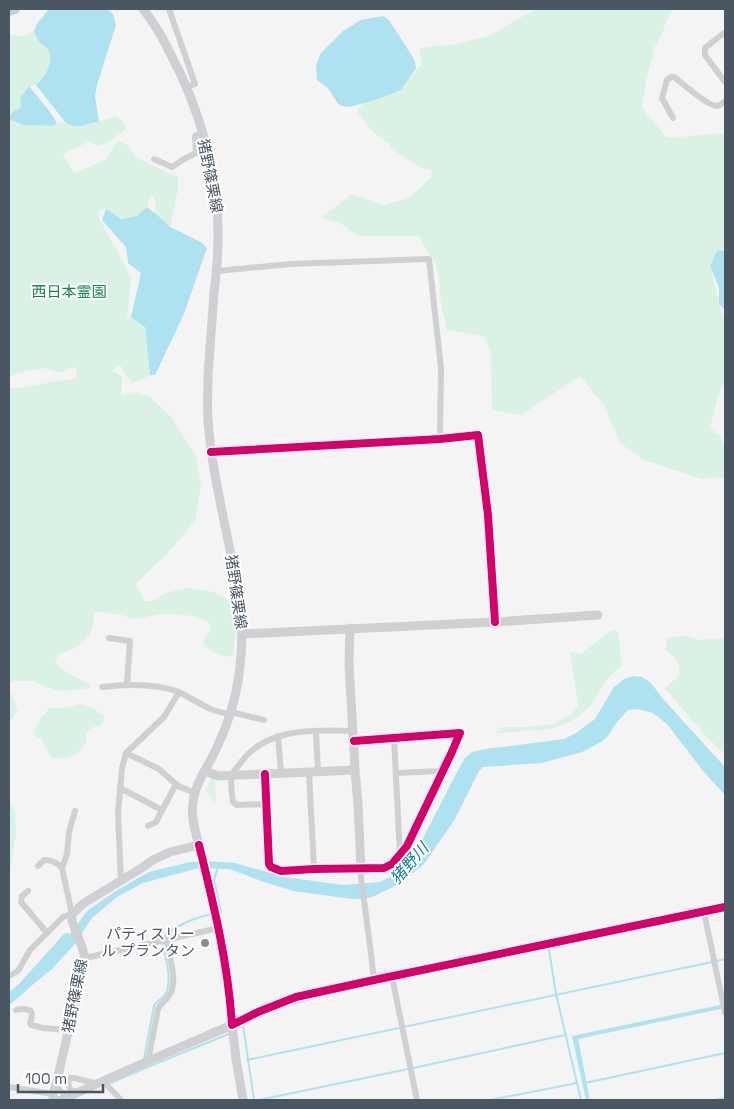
<svg xmlns="http://www.w3.org/2000/svg" width="734" height="1109" viewBox="0 0 734 1109" font-family="'Space Grotesk','Noto Sans JP',sans-serif">
	<rect width="100%" height="100%" fill="#f4f4f4"/>
	<g fill="#d9f2e3">
		<path d="M534,9H673L667,19L661,37L655,46L646,81L642,108L667,138L725,133V251H717L710,266L725,324V381C717,395 714,412 710,428L720,436L725,447L724,477L702,479L644,460L620,443L604,405L580,376L521,415L492,410L491,355L485,337L447,330L441,305L439,278L435,261L427,251L419,236H358L340,223L320,218L352,194L384,205L409,198L430,178L432,170L421,168L393,150L389,144L374,133L357,112L363,103L401,90L408,79L422,64L419,50L424,47L451,45L489,36L532,11Z"/>
		<path d="M34,31L38,42L47,48L51,56L50,65L43,79L36,85L29,86L20,98L21,107L16,111L10,113L9,115V35L25,36Z"/>
		<path d="M116,116L124,123L126,129L110,141L99,146L88,142L63,154L74,173L105,160L118,140L126,144L136,156L145,162L178,177V189L170,227L155,213L156,203L152,195C148,199 149,202 147,206C142,217 131,217 121,219L106,209H99V218L131,277L127,320L131,317L145,327L150,375L132,384L120,365L112,370L122,377L121,395L134,392L150,397L171,417L196,456L201,486L195,520L171,550L141,579L136,586L145,601H152L169,592L187,588L214,592L227,599L235,611L236,635L233,656C221,658 213,652 204,645V639L211,630L209,622L193,616L173,614H160L142,618L131,619L123,615L95,611C94,615 94,620 93,624C89,644 75,648 58,655L55,663L66,672L89,684L90,688L58,691L32,681H13L9,686V391L10,389L41,384L76,378L77,367L67,369L63,373L43,368L15,374L9,378V204L12,201L9,202V119L23,125L54,126C62,118 71,126 80,126C85,126 88,124 92,123C100,121 108,119 116,116Z"/>
		<path d="M613,630L618,632L622,666C604,678 603,689 591,704C573,727 553,729 526,731C516,732 506,733 495,733L503,727H527L553,724L573,713L578,705L570,651L580,654Z"/>
		<path d="M685,636L701,640L725,638V754L702,732L665,688L679,676C680,661 677,659 665,650L668,637Z"/>
		<path d="M9,689L18,710L12,719H9Z"/>
		<path d="M79,704L91,707L104,716L103,722L100,727H93L85,733L87,740C79,756 68,761 51,758L42,739L37,738L33,731L37,726L40,719L50,708L70,707Z"/>
		<path d="M211,778L215,779L216,803L206,792Z"/>
		<path d="M9,802L15,811L16,834L11,866L9,871Z"/>
	</g>
	<g fill="#aee2f0">
		<path d="M49,9H107L113,14L116,25L97,85L95,96L99,122L91,123L84,126H74L66,123L36,85C45,77 55,62 48,50C46,46 42,45 39,42C37,39 35,34 34,31L37,24Z"/>
		<path d="M383,16L389,20L414,59L416,68L401,90L375,100L350,107L342,106L338,104L328,88L317,80L316,65L321,53L343,31L361,20Z"/>
		<path d="M29,86L50,112L57,123L54,126L23,125L9,119C9,112 16,111 21,107L20,98Z"/>
		<path d="M147,207L155,213L170,227L201,242L207,248L184,314L155,375H150L145,327L131,317L141,273L128,263L126,247L102,220L106,209L121,219L137,216Z"/>
		<path d="M717,251H725V310L719,304V288L710,266Z"/>
		<path d="M633,676L642,677L651,683L664,700L725,767V795L703,771L667,724L653,713L638,709L628,710L617,722L608,736L601,742L582,752L542,763L483,767L479,771L455,819L424,864L409,876L393,887L372,897L359,899H352L293,891L264,882L229,869L199,868L143,883L117,897L92,918L75,944L52,969L9,1004V996L23,987L58,949L87,911L117,890L149,872L190,862L208,861L235,863L285,877L343,885L380,882L394,875L402,869L419,846L457,772L464,759L472,752L485,749L550,741L564,739L576,733L595,719L614,687L624,679Z"/>
		<path d="M725,1004V1008L578,1039L590,1100H586L572,1036Z"/>
	</g>
	<g fill="none" stroke-linecap="round" stroke-linejoin="round">
		<g stroke="#aee2f0" stroke-width="2">
			<path d="M218,913L221,912L214,880L218,867"/>
			<path d="M163,939C169,927 200,916 213,914"/>
			<path d="M546,947L549,950L556,994L581,1100"/>
			<path d="M717,961L725,959"/>
			<path d="M243,1025L254,1100"/>
			<path d="M235,1030C265,1011 300,1001 335,993"/>
			<path d="M144,1059L154,1006C156,1001 161,1000 165,995C173,982 166,957 162,944"/>
			<path d="M247,1060L712,962"/>
			<path d="M413,1068L565,1035"/>
			<path d="M143,1069L231,1033"/>
			<path d="M585,1083L725,1053"/>
			<path d="M108,1084L143,1069"/>
			<path d="M259,1100L408,1069"/>
			<path d="M490,1100L577,1083"/>
			<path d="M713,1100L725,1098"/>
		</g>
		<path stroke="#aee2f0" stroke-width="10" d="M9,999L23,987L67,938"/>
		<g stroke="#ced0d2" stroke-width="6">
			<path d="M169,9L195,84L187,87"/>
			<path d="M725,32L705,48V55L725,82"/>
			<path d="M673,118L662,98L667,80L671,77H674C684,84 708,107 718,106C721,105 723,103 725,101"/>
			<path d="M154,159L172,167L184,159L196,153L195,136L202,132"/>
			<path d="M216,271L291,264L429,259L441,368L440,439"/>
			<path d="M109,638L130,641L127,684"/>
			<path d="M102,687C127,684 155,683 179,692"/>
			<path d="M231,712L264,720"/>
			<path d="M316,731L318,772"/>
			<path d="M278,736L281,773"/>
			<path d="M394,738L400,855"/>
			<path d="M126,753L159,769L178,786L195,793"/>
			<path d="M309,772L314,869"/>
			<path d="M396,773L443,771"/>
			<path d="M265,774L269,864L271,867L281,871L314,869L384,868L392,864L407,846L451,754L460,733L354,741"/>
			<path d="M120,788L162,810"/>
			<path d="M266,804L237,805L233,802C232,795 230,780 232,774C234,770 239,766 241,762C267,727 315,730 353,731"/>
			<path d="M148,826L156,822L176,784"/>
			<path d="M38,866L44,860C51,860 57,862 62,868"/>
			<path d="M361,869V877L369,938L374,980"/>
			<path d="M121,881L118,813L122,768L126,753L164,717L179,692L210,709L230,715"/>
			<path d="M28,891L22,896L21,902L47,933"/>
			<path d="M704,912L725,1013"/>
			<path d="M85,958L219,928"/>
			<path d="M9,976L18,971L30,950L63,917L72,914L62,868L67,854L69,832L75,811"/>
			<path d="M392,977L417,1100"/>
			<path d="M16,1010C22,1008 25,1009 31,1011L32,1015L30,1023L31,1025L43,1028L68,1030"/>
			<path d="M148,1061L158,1009C161,1003 167,1000 170,994C178,980 169,955 166,940"/>
			<path d="M103,1081L121,1100"/>
			<path d="M56,1085L59,1090L69,1096"/>
			<path d="M9,1087L53,1094"/>
			<path d="M77,1093L70,1089L68,1082L70,1078H75L97,1084"/>
		</g>
		<g stroke="#ced0d2" stroke-width="9">
			<path d="M211,452L440,439L478,435L488,515L495,622"/>
			<path d="M350,628L349,664L355,770L358,805L361,869"/>
			<path d="M242,634L495,622L598,615"/>
			<path d="M205,771L218,776L355,770"/>
			<path d="M199,845C214,906 228,962 232,1025L258,1012L296,997L374,980L725,907"/>
		</g>
		<g stroke="#ced0d4" stroke-width="9">
			<path d="M53,1100V1094L56,1085L85,958L82,947L72,921V914L84,903L140,869L153,860L170,852L199,845C195,831 191,817 193,803C195,782 209,766 217,747C231,718 239,687 241,655C244,622 238,593 232,560C223,514 211,466 208,419C207,404 208,390 208,375C210,348 212,320 214,293C216,276 218,258 218,241C220,176 199,106 168,49C161,35 153,21 143,9"/>
			<path d="M61,1100L148,1061L232,1025L236,1059L243,1100"/>
		</g>
		<path stroke="#caced1" stroke-width="10" d="M9,11L15,9"/>
		<g stroke="#fff" stroke-width="11">
			<g id="cycleway">
				<path d="M211,452L440,439L478,435L488,515L495,622"/>
				<path d="M265,774L269,864L271,867L281,871L314,869L384,868L392,864L407,846L451,754L460,733L354,741"/>
				<path d="M199,845C214,906 228,962 232,1025L258,1012L296,997L374,980L725,907"/>
			</g>
		</g>
		<use href="#cycleway" stroke="#d6006c" stroke-width="8"/>
	</g>
	<circle fill="#868d94" stroke="#fff" stroke-width="2" cx="205" cy="943" r="5"/>
	<g text-anchor="middle" stroke-width="4" stroke-linejoin="round" paint-order="stroke">
		<g font-size="15" fill="#4a5661" stroke="#fff">
			<text transform="translate(210 176) rotate(79)" y="5">猪野篠栗線</text>
			<text transform="translate(236 592) rotate(82)" y="5">猪野篠栗線</text>
			<text transform="translate(75 996) rotate(-79)" y="5">猪野篠栗線</text>
		</g>
		<g font-size="15" fill="#17864f" stroke="#fff">
			<text x="69" y="297">西日本霊園</text>
		</g>
		<g font-size="15" fill="#4a5661" stroke="#fff" text-anchor="end">
			<text x="195" y="939">パティスリー<tspan x="195" dy="17">ル プランタン</tspan></text>
		</g>
		<g font-size="16" font-style="italic" fill="#0c7c9b" stroke="#fff">
			<text transform="translate(409 863) rotate(-49)" y="6">猪野川</text>
		</g>
	</g>
	<rect width="734" height="1109" fill="none" stroke="#4a5661" stroke-width="20"/>
	<path d="M18 1084v8h85v-8" fill="none" stroke="#4a5661" stroke-width="2.5"/>
	<text x="25" y="1084" font-size="15" fill="#4a5661" stroke="#ffffff" stroke-width="4" paint-order="stroke">100 m</text>
</svg>
